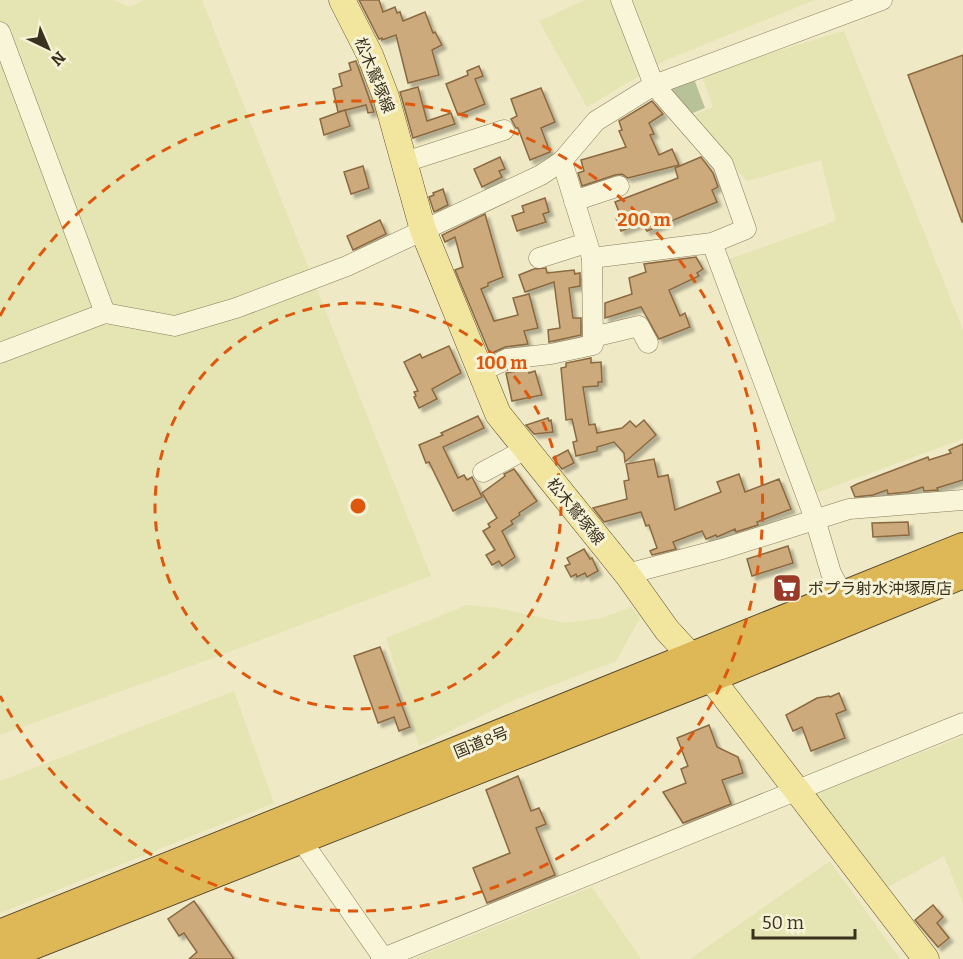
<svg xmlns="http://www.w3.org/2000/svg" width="963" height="959" viewBox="0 0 963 959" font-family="Bitter,'Noto Sans JP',serif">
	<defs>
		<filter id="shadow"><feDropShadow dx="4" dy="4" stdDeviation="1.5" flood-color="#0004"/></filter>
	</defs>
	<rect width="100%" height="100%" fill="#efe9c6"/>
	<g fill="#e5e4b3">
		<path d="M0,0H113L130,7L144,0H202L431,576L213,658L0,735Z"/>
		<path d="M585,0H815L666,60L587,107L539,21Z"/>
		<path d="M844,31L963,330V439L813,494L727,260L836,221L821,160L747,181L689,117L713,107L701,74Z"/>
		<path d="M467,605L498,608L565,623L602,618L631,607L640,618L616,661L514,700L419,746L386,638Z"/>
		<path d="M234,691L274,803L0,913V781Z"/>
		<path d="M963,737V903L944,856L888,887L814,793Z"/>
		<path d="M830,861L900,959H690Z"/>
		<path d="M592,887L641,959H413Z"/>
	</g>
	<path fill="#b7c298" d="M694,79L705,108L688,115L667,90Z"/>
	<g fill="#cdaa7b" stroke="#8a6941" stroke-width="1.5" filter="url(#shadow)">
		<path d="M359,0H379L383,12L395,7L397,13L400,12L403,21L425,12L433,33L435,32L442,45L432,50L439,75L408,83L396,35L382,40V38L379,39Z"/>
		<path d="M963,55V222H962L908,75Z"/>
		<path d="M356,61L374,112L368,113L366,105L338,112L333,89L342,86L339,74L351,70L349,63Z"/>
		<path d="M479,66L483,76L475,79L485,104L458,115L446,84L468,75L467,71Z"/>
		<path d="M418,87L427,121L451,113L455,124L413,138L400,92Z"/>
		<path d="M541,88L555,122L541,128L550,152L530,160L518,128H516L511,119L517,116L511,99Z"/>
		<path d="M652,101L663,114L649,123L654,134L650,135L659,155L672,149L679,165L628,178L622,174L615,175L582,186L578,173L584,171L581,160L626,147L619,131L622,130L619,121Z"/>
		<path d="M345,110L350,126L324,135L320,119Z"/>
		<path d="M500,157L505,169L499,171L502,177L482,187L474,169Z"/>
		<path d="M701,157L713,173L718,187L712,190L717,202L647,231L642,223L621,231L616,218L621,217L615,202L678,178L675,168Z"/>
		<path d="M363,166L369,188L351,194L344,172Z"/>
		<path d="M443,189L448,205L434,212L429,197L434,195L433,193Z"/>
		<path d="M545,198L549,212L543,214L546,222L517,231L512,216L524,212L522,206Z"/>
		<path d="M485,214L503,277L488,283V286L481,289L494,321L518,315L513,298L529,294L538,328L524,331L528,344L505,347L490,354L455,270L463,267L455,237L445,242L442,235Z"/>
		<path d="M380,220L386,234L353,250L347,236Z"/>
		<path d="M696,257L703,269L697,273L699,276L669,290L680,316L685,313L690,327L659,339L641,307L605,318V303L632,294L629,278L646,272L644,264Z"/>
		<path d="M546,268L547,273L574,270L575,274H574L580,273V286L569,288L573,318H581V335L549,342L548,330L560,328L554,282L525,292L519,275L534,269Z"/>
		<path d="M449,346L461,373L432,389L437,399L419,408L414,397L416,396L414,392L418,391L404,362L420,354L422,358Z"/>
		<path d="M591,358V363L601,362L602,382H598V386L583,387L589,425L595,424L597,433L622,428L630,421L636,427L644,420L656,435L625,462L624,453L614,442L597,447V451L576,456L573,442L577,441L572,419L566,420L561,368L566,367V363Z"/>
		<path d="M528,369L529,373L535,371L542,395L512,401L506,373Z"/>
		<path d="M478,416L484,428L443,447L458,478L464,475L467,480L472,477L482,497L453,511L429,462L426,463L419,445L443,435L441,433Z"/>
		<path d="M548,418L549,421L551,420L553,432L534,434L526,425Z"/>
		<path d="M963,444V480L937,488L938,490L924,491L923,487L908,492L888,494L887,490L873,495L855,497L851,487L857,484L928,457L929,460L951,453L949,450Z"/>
		<path d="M568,450L574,463L562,469L553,458Z"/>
		<path d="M654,459L658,477L668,475L675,510L721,492L717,482L739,474L745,492L779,479L791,509L757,522L758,525L736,532L735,529L717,537L716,535L706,539L702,531L673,542L676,549L652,555L650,551L657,548L649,525L646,526L641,512L604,522L593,508L627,499L624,481L629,480L626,464Z"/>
		<path d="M514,469L537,501L519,513L520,515L511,521L513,524L502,531L515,557L502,566L499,561L492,565L486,555L495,550L483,531L490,527L488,524L497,518L482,493L505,476L504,474Z"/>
		<path d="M908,522L909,535L873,537L872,523Z"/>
		<path d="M788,546L793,563L752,576L747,559Z"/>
		<path d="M584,549L590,559L592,558L598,571L587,577L585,573L577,577L576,574L571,577L565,566L570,564L567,558Z"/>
		<path d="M380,647L410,727L399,731L394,717L378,723L354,656Z"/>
		<path d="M839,693L846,710L836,714L845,738L811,751L802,727L793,731L786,715L817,698L829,696L830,697Z"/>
		<path d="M709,725L717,747L738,757L743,773L722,780L731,804L683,823L663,792L686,783L681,769L688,766L677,738Z"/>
		<path d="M518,776L531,811L539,808L546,824L536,828L555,875L487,903L473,868L510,853L486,790Z"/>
		<path d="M194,901L234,959H189L197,952L184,933L179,936L168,919Z"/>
		<path d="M933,905L943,917L937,923L949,938L938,947L915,920Z"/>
	</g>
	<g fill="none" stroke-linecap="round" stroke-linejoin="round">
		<g stroke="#8b7c5b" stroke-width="21">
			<g id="minor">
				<path d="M0,32L105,313"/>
				<path d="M405,162L504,130"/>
				<path d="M574,201L619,186"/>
				<path d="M712,243L815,519L831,573L844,597"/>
				<path d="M539,258L586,243"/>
				<path d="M592,258L712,243L746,229L723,164L654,85L621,0"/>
				<path d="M593,337L639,326L648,343"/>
				<path d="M0,353L105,313L175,326L236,308L347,266L541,175L562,161L596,121L654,85L882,0"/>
				<path d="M480,372L507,359L551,354L593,345L592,258L562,161"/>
				<path d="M483,472L526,449"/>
				<path d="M627,574L722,549L849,509L963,500"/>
				<path d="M299,837L384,959"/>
				<path d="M381,959L963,723"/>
			</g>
		</g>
		<g stroke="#58492f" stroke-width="27">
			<path id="major" d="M342,0L370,55L386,97L423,230L498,414L627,574L667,630L710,677L926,959"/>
		</g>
		<g stroke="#58492f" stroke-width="32">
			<g id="highway">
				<path d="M0,935C320,805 643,679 963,548"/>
				<path d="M0,957L710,677L963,573"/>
			</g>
		</g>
		<use href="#minor" stroke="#f9f5d9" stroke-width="20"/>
		<use href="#major" stroke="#f2e59e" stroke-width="26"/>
		<use href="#highway" stroke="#deb857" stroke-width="30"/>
	</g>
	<g fill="none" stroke="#df570d" stroke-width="3" stroke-dasharray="10 8">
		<circle cx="358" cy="506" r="203"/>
		<path d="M0 316A405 405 0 1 1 0 696"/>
	</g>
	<defs>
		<g id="supermarket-square" transform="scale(1.5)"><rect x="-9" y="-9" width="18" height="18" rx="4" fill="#9a3b2a" stroke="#f6f2d6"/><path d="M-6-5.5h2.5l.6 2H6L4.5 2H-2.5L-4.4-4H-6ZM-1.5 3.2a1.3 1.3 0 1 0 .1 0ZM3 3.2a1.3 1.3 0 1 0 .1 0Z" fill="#fff"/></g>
	</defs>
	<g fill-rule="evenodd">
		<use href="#supermarket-square" x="787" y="588"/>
	</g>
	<g text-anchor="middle" stroke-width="6" stroke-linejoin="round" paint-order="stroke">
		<g font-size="16" fill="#3b311f" stroke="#f6f2d6">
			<text transform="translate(375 75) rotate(68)" y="6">松木鷲塚線</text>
			<text transform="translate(576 511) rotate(51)" y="6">松木鷲塚線</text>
			<text transform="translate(481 742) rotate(-22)" y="6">国道8号</text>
		</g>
		<g font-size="16" fill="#3b311f" stroke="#f6f2d6" text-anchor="start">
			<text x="808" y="594">ポプラ射水沖塚原店</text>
		</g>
	</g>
	<circle cx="358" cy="506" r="9" fill="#df570d" stroke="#f6f2d6" stroke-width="3"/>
	<g font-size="18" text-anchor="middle" font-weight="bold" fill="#df570d" stroke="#f6f2d6" stroke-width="6" stroke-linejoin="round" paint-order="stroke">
		<text x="644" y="226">200 m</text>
		<text x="502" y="369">100 m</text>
	</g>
	<g transform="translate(48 48) rotate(136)" stroke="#f6f2d6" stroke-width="4.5" paint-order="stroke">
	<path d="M0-4.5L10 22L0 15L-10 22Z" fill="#3b311f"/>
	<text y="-9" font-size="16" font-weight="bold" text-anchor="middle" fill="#3b311f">N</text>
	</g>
	<path d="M753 929v9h102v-9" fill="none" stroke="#3b311f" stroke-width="3"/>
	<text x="762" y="929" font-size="18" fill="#3b311f" stroke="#f6f2d6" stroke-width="4.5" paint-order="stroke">50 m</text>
</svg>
